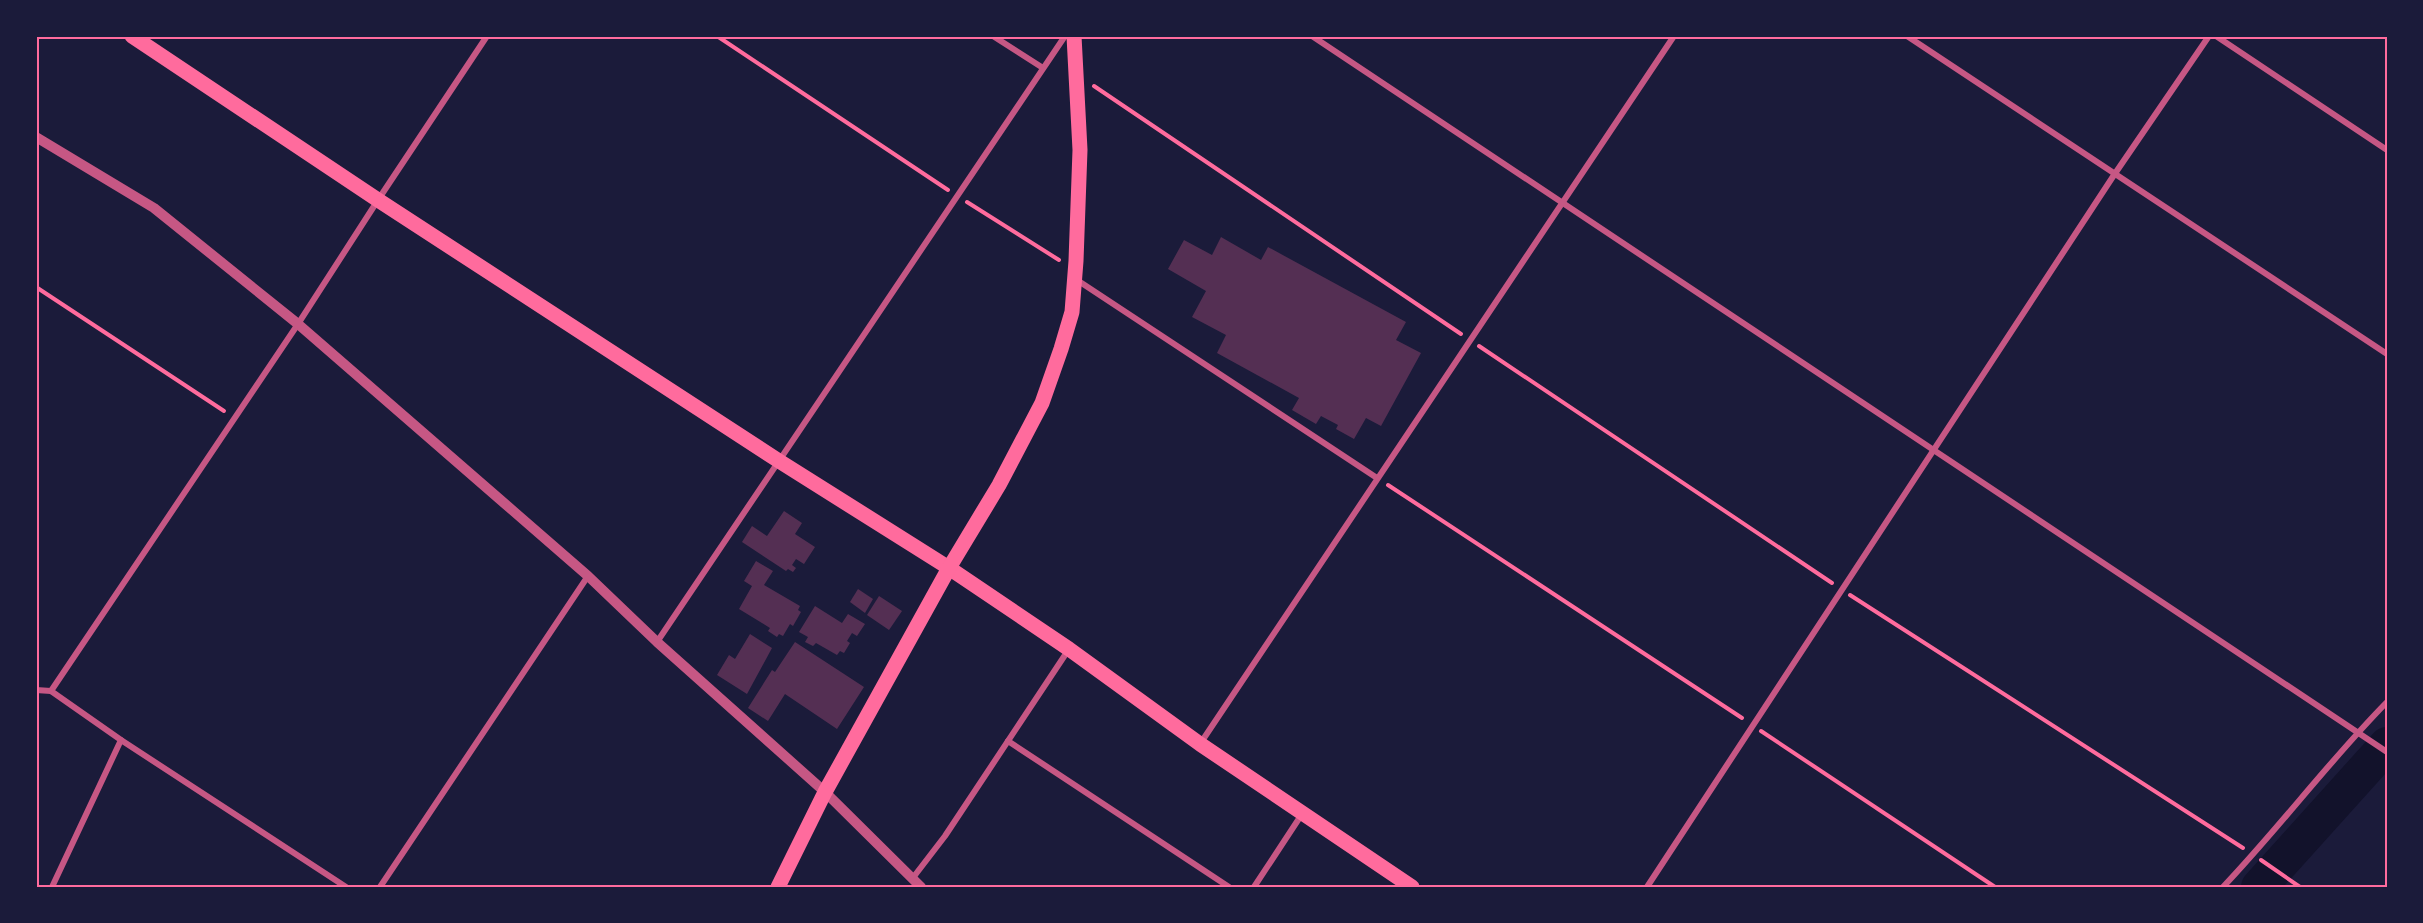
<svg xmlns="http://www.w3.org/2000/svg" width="2423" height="923" viewBox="0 0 2423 923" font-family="'IBM Plex Serif',serif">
	<rect width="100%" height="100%" fill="#1b1b3a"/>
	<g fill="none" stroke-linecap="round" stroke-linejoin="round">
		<path stroke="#12122b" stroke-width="36" d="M2259,887L2387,745"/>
	</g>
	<g fill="#542f53">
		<path d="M1221,237L1261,260L1268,247L1406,322L1396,340L1421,353L1381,426L1366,418L1354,439L1336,429L1338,425L1321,416L1316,424L1292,410L1299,398L1217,353L1226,335L1192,317L1206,291L1168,269L1184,240L1212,255Z"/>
		<path d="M784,511L802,523L795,534L815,547L804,564L796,559L792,565L796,568L793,572L788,569L786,571L742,542L752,526L767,536Z"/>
		<path d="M756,561L773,571L764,585L800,606L798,610L801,612L793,626L790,624L783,636L779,634L777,637L768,631L770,628L739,609L752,586L744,581Z"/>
		<path d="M858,589L873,599L865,613L850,602Z"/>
		<path d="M879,596L902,611L889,630L867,615Z"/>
		<path d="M815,606L842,623L848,614L865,624L857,636L852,633L847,641L850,643L844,653L840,651L837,655L816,643L813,646L805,642L808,637L799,632Z"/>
		<path d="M750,634L772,648L747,694L717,675L729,655L735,659Z"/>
		<path d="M795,642L864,687L837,729L785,694L768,721L748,708L772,670L775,672Z"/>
	</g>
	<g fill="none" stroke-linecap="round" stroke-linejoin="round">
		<g stroke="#ff6b9d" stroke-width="4">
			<path d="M717,36L948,190"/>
			<path d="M1094,86L1461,334"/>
			<path d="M967,202L1059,260"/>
			<path d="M36,287L224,411"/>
			<path d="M1479,346L1832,583"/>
			<path d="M1388,485L1742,718"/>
			<path d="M1850,595L2243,848"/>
			<path d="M1761,731L1995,887"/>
			<path d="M2261,860L2300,887"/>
		</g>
		<g stroke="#c65784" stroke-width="6">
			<path d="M993,36L1043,68"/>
			<path d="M1312,36L2387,752"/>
			<path d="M1907,36L2387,354"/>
			<path d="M2216,36L2387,150"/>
			<path d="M1077,280L1377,478"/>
			<path d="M657,642L1065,36"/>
			<path d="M36,690L51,691L121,740L346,887"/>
			<path d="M51,691L298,324L378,200L487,36"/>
			<path d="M1008,741L1229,887"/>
			<path d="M1200,744L1674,36"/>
			<path d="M912,879L945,836L1069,649"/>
			<path d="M52,887L121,740"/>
			<path d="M380,887L588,576"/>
			<path d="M1254,887L1302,814"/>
			<path d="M1647,887L2114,175L2209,36"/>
			<path d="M2223,887C2280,827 2329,761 2387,702"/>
		</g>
		<path stroke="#c65784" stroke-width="10" d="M36,137L154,208L298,324L588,576L657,642L825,792L921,887"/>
		<g stroke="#ff6b9d" stroke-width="15">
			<path d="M132,36L378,200L779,461L949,568L1069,649L1200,744L1412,887"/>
			<path d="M778,887L825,792L949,568L999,485L1042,403L1061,349L1072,312L1076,261L1080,150L1074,36"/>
		</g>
	</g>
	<rect width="2423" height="923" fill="none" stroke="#1b1b3a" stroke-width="75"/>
	<rect x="38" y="38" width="2348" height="848" fill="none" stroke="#ff6b9d" stroke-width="2"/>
</svg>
